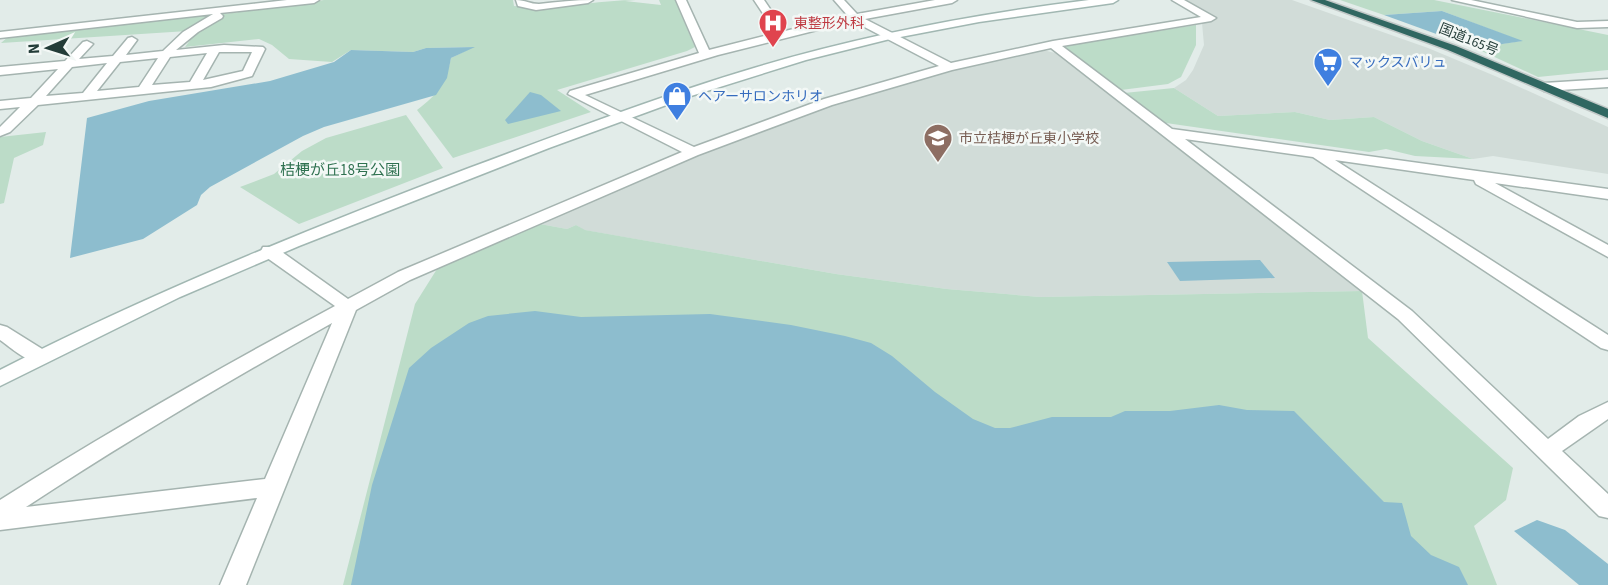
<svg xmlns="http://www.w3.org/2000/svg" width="1608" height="585" viewBox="0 0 1608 585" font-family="'Source Sans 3','Noto Sans JP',sans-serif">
	<rect width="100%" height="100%" fill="#e2ece9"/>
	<g fill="#d1dcd8">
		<path d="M1183,0H1292L1428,48L1495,76L1608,127V174L1493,156L1473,159L1422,141L1374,117L1330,120L1295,112L1218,116L1174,88L1186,80L1193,70L1204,45L1202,23L1217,19Z"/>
		<path d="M1043,50L1055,53L1362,291L1040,297L947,289L836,274L584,230L576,225L567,229L540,224L742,136L870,93L920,78Z"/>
	</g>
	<g fill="#bcdcc8">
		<path d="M324,0H513L514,6C555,11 595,0 636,0L625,1L661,5L659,0H675L695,47L687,51L557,90L591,112L453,158L417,110C439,93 445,85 451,58L473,47L426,48L413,52L351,50L332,62L289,59L272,45L259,39L185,47L193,36L203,30L1,43L9,36L232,13Z"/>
		<path d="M1340,0H1434L1608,35V70L1538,77L1475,48L1521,41L1442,11L1384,15Z"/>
		<path d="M1196,25V45L1181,77L1168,84L1121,90L1065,48L1068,45Z"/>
		<path d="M1174,88L1218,116L1295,112L1330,120L1374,117L1422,141L1473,159L1415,156L1386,149L1369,152L1159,122L1124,93Z"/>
		<path d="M406,115L443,168L299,224L240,187L274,174L302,151L326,138Z"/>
		<path d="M46,132L43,145L14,158L4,203L0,204V137Z"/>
		<path d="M540,224L567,229L576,225L585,230L836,274L947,289L1040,297L1362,291L1368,338L1513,468L1506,500L1474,526L1497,585H343L415,304L437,269Z"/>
	</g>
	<g fill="#8dbdce">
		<path d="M1442,11L1523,41L1475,48L1384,15Z"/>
		<path d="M475,47L451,58L447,78L436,95L324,127L303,136L210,187L201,195L197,205L143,239L70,258L87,118L149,101L270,81L334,62L351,50L413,52L426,48Z"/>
		<path d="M530,92L541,95L561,111L508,124L505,120Z"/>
		<path d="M1260,260L1275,278L1180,281L1167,262Z"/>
		<path d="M535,311L581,317L710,314L791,325L845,336L871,343L892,356L935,392L973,419L995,428H1010L1052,417H1111L1125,411H1170L1219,405L1247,410L1294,411L1384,502L1402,503L1411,536L1431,555L1459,567L1468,585H351L372,485L409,368L431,348L469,323L488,316Z"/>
		<path d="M1537,520L1565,530L1608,564V585H1579L1514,531Z"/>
	</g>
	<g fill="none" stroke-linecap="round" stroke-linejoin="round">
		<g stroke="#a5b4b0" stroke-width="3">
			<g id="street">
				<path d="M287,0H319L314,3L220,13L223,16L222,18L198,32L176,50L224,45L263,47L265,49L252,76L211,87L38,105L10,132L0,136V127L20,107L0,109V101L31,98L58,69L0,75V67L65,61L83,42L87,41L93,44L79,59L113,56L128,38L132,37L137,40L126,55L163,51L183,32L213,14L0,38V32ZM219,52H252L243,71L203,80ZM207,53L190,82L152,85L170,57ZM158,58L139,87L97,91L120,62ZM107,63L83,93L46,96L72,67Z"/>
				<path d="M516,0C525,0 530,4 539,4C557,2 575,0 593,0L588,3L536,10L518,6Z"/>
				<path d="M676,0H686L709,50L776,33L754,0H764L785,31L848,16L834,0H844L857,14L935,0H957L952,3L865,19L951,63L1053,41L1201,17L1172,0H1184L1216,18L1211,21L1062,46L1172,129L1608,189V199L1495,183L1608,245V257L1476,184L1474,180L1335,160L1608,335V350L1601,348L1313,157L1185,139L1412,311L1548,439L1579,416L1608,402V419L1562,451L1608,494V518L1599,516L1398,319L1051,48L952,70L832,105L698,155L410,280L356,310L246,585H220L257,498L0,530V500C109,431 221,367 335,306L263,255L261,251L263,247H275L348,299L398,272L682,152L568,94L570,91L699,53ZM853,21L939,66L824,99L694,147L585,95L718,55ZM332,323L265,479L26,507C125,442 228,381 332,323Z"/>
				<path d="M1452,0H1471L1577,22L1608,21V27L1577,28Z"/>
				<path d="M1608,79V87L1544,91L1538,87L1544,83Z"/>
				<path d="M0,325L7,327L47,352L50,357L47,362C30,366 13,349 0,340Z"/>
			</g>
		</g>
		<g stroke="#a1b7b2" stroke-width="3">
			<path id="secondary" d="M1089,0H1118L1113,3L979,22L890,39L806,60L691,96L549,148L299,246L180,297L0,386V370C152,292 309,229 469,168C563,133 657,97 754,68C863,35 976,14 1089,0Z"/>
		</g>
		<g stroke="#c1c8c7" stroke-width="3">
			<path id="highway" d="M1311,0H1325L1456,46L1608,109V118L1448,50Z"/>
		</g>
		<use href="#street" fill="#fff" fill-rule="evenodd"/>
		<use href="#secondary" fill="#fff" fill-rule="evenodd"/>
		<use href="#highway" fill="#306761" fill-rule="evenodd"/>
	</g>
	<defs>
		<g id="hospital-pin" transform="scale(1.5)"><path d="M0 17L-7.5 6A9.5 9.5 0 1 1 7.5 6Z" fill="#e0444e" stroke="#f3f8f6"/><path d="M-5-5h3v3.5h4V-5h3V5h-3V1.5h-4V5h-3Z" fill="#fff"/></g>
		<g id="supermarket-pin" transform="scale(1.5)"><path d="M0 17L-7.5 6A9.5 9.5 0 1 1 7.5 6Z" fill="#3f7fe0" stroke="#f3f8f6"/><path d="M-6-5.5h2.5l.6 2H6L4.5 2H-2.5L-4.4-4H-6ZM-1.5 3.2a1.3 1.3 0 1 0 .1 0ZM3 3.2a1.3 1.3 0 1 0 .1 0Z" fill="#fff"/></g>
		<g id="shop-pin" transform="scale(1.5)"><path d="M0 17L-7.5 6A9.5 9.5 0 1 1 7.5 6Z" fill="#3f7fe0" stroke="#f3f8f6"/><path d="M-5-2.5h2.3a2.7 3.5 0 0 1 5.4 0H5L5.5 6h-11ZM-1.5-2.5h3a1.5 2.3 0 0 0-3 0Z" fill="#fff"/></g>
		<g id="school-pin" transform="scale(1.5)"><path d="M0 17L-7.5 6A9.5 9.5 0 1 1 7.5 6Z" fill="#8d6e63" stroke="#f3f8f6"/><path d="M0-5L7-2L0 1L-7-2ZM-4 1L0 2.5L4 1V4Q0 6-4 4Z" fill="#fff"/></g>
	</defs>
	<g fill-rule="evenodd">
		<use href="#hospital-pin" x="773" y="23"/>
		<use href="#supermarket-pin" x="1328" y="62"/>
		<use href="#shop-pin" x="677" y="96"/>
		<use href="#school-pin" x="938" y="138"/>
	</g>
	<g text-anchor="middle" stroke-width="5" stroke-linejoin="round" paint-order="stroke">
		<g font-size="14" fill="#be3a42" stroke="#f3f8f6" text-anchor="start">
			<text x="794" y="28">東整形外科</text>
		</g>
		<g font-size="14" fill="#233c38" stroke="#f3f8f6">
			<text transform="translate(1469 39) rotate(22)" y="5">国道165号</text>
		</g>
		<g font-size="14" fill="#366cbe" stroke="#f3f8f6" text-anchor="start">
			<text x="1349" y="67">マックスバリュ</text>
			<text x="698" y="101">ヘアーサロンホリオ</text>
		</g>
		<g font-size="14" fill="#785e54" stroke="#f3f8f6" text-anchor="start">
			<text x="959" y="143">市立桔梗が丘東小学校</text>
		</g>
		<g font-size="15" fill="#2f7150" stroke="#f3f8f6">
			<text x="340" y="175">桔梗が丘18号公園</text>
		</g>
	</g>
	<g transform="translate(48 48) rotate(267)" stroke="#f3f8f6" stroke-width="4.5" paint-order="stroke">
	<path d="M0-4.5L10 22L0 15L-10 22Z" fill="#233c38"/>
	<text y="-9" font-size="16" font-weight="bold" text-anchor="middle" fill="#233c38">N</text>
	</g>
</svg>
